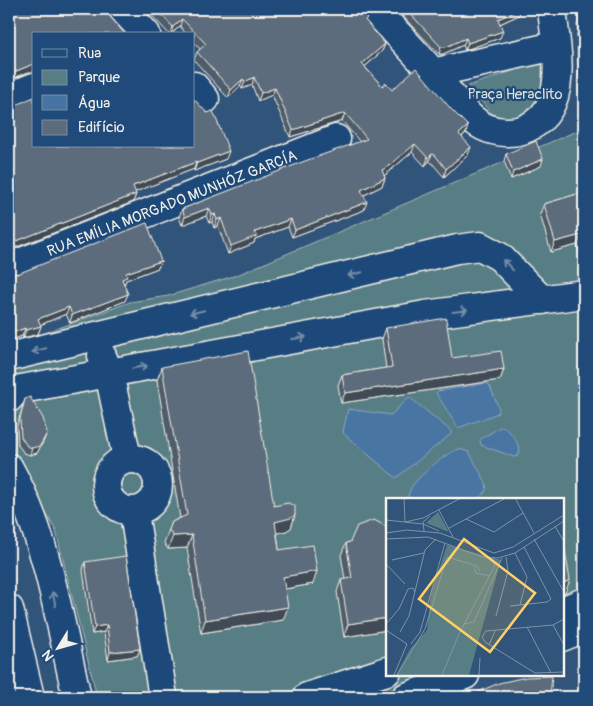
<svg xmlns="http://www.w3.org/2000/svg" width="593" height="706" viewBox="0 0 593 706" font-family="Pangolin,sans-serif">
	<rect width="100%" height="100%" fill="#31547b"/>
	<filter id="ink" filterUnits="userSpaceOnUse"><feTurbulence type="fractalNoise" baseFrequency=".02" numOctaves="2"/><feDisplacementMap in="SourceGraphic" scale="10" xChannelSelector="R" yChannelSelector="G"/><feConvolveMatrix kernelMatrix="1 2 1 2 8 2 1 2 1" color-interpolation-filters="sRGB"/></filter>
	<g filter="url(#ink)">
		<g fill="#587e85" stroke="#a6b8b6">
			<path d="M542,61C542,85 545,113 516,117C510,118 504,120 497,117C489,113 475,93 468,86Z"/>
			<path d="M584,128V615L562,627V500H387V675H455L391,697H97L56,531L43,508L23,467L9,443V347L25,343L45,333L130,302L168,296L237,275Z"/>
		</g>
		<g fill="#4874a3" stroke="#8da6bf">
			<path d="M487,383L490,386L499,409L498,413L458,428L436,393L438,391Z"/>
			<path d="M409,397L451,431V434L396,478L344,434L343,432L348,409L391,415Z"/>
			<path d="M502,426C510,430 518,442 520,451L518,456L514,457L481,445L480,440L482,438Z"/>
			<path d="M459,449L469,452L486,483C489,491 482,496 476,500H408C408,496 409,492 411,488C416,478 448,451 459,449Z"/>
		</g>
		<g fill="none" stroke-linecap="round" stroke-linejoin="round">
			<g stroke="#f4f1e8" stroke-width="31">
				<g id="minor">
					<path d="M123,9L146,34"/>
					<path d="M374,9C394,30 414,51 433,73C448,90 460,111 479,124C491,132 509,134 522,130C572,112 556,50 552,9"/>
					<path d="M433,73L555,46"/>
					<path d="M194,86L205,99"/>
					<path d="M9,97L34,87"/>
					<path id="s1" d="M9,267L336,139"/>
					<path d="M102,356L109,373L127,458"/>
					<path d="M9,357L457,249L480,246L500,257L542,300"/>
					<path d="M9,398L16,390L425,315L584,294"/>
					<circle cx="132" cy="485" r="26"/>
					<path d="M134,513L163,697"/>
					<path d="M562,611L584,602"/>
					<path d="M562,637L584,628"/>
					<path d="M307,697L387,671"/>
					<path d="M406,697L465,675"/>
				</g>
			</g>
			<g stroke="#f4f1e8" stroke-width="31">
				<g id="major">
					<path d="M9,468C48,538 59,620 77,697"/>
					<path d="M9,609L30,697"/>
				</g>
			</g>
			<use href="#minor" stroke="#1f4a7a" stroke-width="28"/>
			<use href="#major" stroke="#1f4a7a" stroke-width="28"/>
		</g>
		<g fill="#4f5d6b" stroke="#f4f1e8">
			<path d="M146,9H360L366,22L385,44L382,51L365,67L382,86L392,90L466,133L462,137L468,155L444,177L432,163L429,161L425,166L412,152L384,176L385,178L382,186L364,195V210L292,237L288,227L255,239L254,243L228,254L218,226L214,228L212,222L209,223L206,216L182,225L179,217L182,209L360,142L342,121L290,137L272,95L258,101L252,85L242,89L240,86L228,98L194,60L197,52L200,49L194,42V34H186L180,26L172,34H169Z"/>
			<path d="M396,9H521L519,15L500,24V38L465,50L463,45L443,54H439Z"/>
			<path d="M579,9H584V106H580L577,34L578,31L577,25L579,20Z"/>
			<path d="M9,104L226,159L194,171V169L135,192L136,194L133,202Z"/>
			<path d="M506,154L541,166L511,179L504,161Z"/>
			<path d="M584,192V259H581L577,245L551,252L540,214L544,204Z"/>
			<path d="M161,261L158,268L126,280L124,285L125,301L70,323L66,314L40,325L41,326L38,334L23,338L22,336L9,341V274Z"/>
			<path d="M386,328L452,358L504,369L500,380L341,403L338,385L342,375L386,368L382,339Z"/>
			<path d="M162,367L274,506L295,515L291,528L286,531L277,533L279,550L313,584L285,589L283,620L201,633L187,548L168,549L164,543L172,522L180,518L157,380Z"/>
			<path d="M25,399L44,440L37,453L30,455L24,453L18,445L17,426Z"/>
			<path d="M387,527V630L344,637L337,592L341,580L345,579L341,555L346,543L350,542Z"/>
			<path d="M85,562L137,656L108,660L104,632L92,634L83,570Z"/>
			<path d="M478,692L550,697H476Z"/>
		</g>
		<g fill="#404c57" stroke="#f4f1e8">
			<path d="M521,9L519,15L495,26L498,19Z"/>
			<path d="M182,19L180,26L171,34L173,27Z"/>
			<path d="M503,31L500,38L465,50L468,43Z"/>
			<path d="M466,38L463,45L443,54H439L441,47Z"/>
			<path d="M385,44L382,51L359,72L362,64Z"/>
			<path d="M34,64V72H28L9,80V74L31,65Z"/>
			<path d="M254,77L252,85L242,89L245,82Z"/>
			<path d="M243,79L240,86L228,98L231,90Z"/>
			<path d="M275,88L272,95L258,101L261,93Z"/>
			<path d="M583,99H584V106H580Z"/>
			<path d="M345,113L342,121L290,137L293,130Z"/>
			<path d="M468,126L466,133L456,141L459,134Z"/>
			<path d="M415,144L412,152L385,175L379,178L382,170Z"/>
			<path d="M471,147L468,155L444,177L446,169Z"/>
			<path d="M229,151L226,159L194,171L197,163Z"/>
			<path d="M432,154L429,161L425,166L428,158Z"/>
			<path d="M543,159L541,166L511,179L513,172Z"/>
			<path d="M196,162L194,169L130,194L133,186Z"/>
			<path d="M385,178L382,186L358,198L361,190Z"/>
			<path d="M136,194L133,202L9,250V244Z"/>
			<path d="M367,202L364,210L292,237L295,230Z"/>
			<path d="M209,208L206,216L182,225L185,217Z"/>
			<path d="M215,214L212,222L209,223L212,215Z"/>
			<path d="M221,218L218,226L214,228L217,220Z"/>
			<path d="M291,219L288,227L255,239L254,243L228,254L231,246L255,232Z"/>
			<path d="M581,235L577,245L551,252L555,242Z"/>
			<path d="M584,252V259H581Z"/>
			<path d="M161,261L158,268L126,280L124,285L122,279L126,273Z"/>
			<path d="M128,294L125,301L70,323L72,315Z"/>
			<path d="M69,307L66,314L35,327L38,319Z"/>
			<path d="M41,326L38,334L23,338L26,330Z"/>
			<path d="M25,328L22,336L9,341V334Z"/>
			<path d="M504,369L500,380L341,403L345,393Z"/>
			<path d="M47,433L44,440L37,453L30,455L32,448Z"/>
			<path d="M295,515L291,528L286,531L270,535L275,522Z"/>
			<path d="M192,535L187,548L168,549L173,536Z"/>
			<path d="M317,571L313,584L279,590L283,577Z"/>
			<path d="M570,580L565,593L562,594V584Z"/>
			<path d="M288,607L283,620L201,633L205,620Z"/>
			<path d="M387,618V630L344,637L348,624Z"/>
			<path d="M107,625L104,632L92,634L95,627Z"/>
			<path d="M140,649L137,656L108,660L110,652Z"/>
		</g>
		<g fill="#5c6c7c" stroke="#f4f1e8">
			<path d="M9,9H109L106,12L125,34H34V64L31,65L9,74Z"/>
			<path d="M156,9H360L368,17L365,20L385,44L362,64L382,86L386,83L392,90L416,68L451,109L468,126L459,134L471,147L446,169L435,155L432,154L428,158L415,144L388,167L382,170L385,178L361,190L367,202L295,230L291,219L255,232L257,236L231,246L221,218L217,220L215,214L212,215L209,208L185,217L182,209L305,161L367,139L345,113L293,130L275,88L261,93L254,77L245,82L243,79L231,90L197,52L206,44L182,19L173,27Z"/>
			<path d="M406,9H521L498,19L503,31L468,43L466,38L446,47H441Z"/>
			<path d="M582,9H584V99H583L579,27L581,26L580,18H582Z"/>
			<path d="M34,97V146H194V99L207,113L213,111L229,151L197,163L196,162L133,186L136,194L9,244V104H18Z"/>
			<path d="M536,141L543,159L513,172L506,154Z"/>
			<path d="M584,192V246L581,235L555,242L544,204Z"/>
			<path d="M147,223L161,261L126,273L127,277L122,279L128,294L72,315L69,307L38,319L41,326L26,330L25,328L9,334V274H17Z"/>
			<path d="M446,318L452,358L501,351L504,369L345,393L342,375L392,367L386,328Z"/>
			<path d="M248,351L274,506L288,503L295,506V515L291,518L275,522L279,550L313,545L317,571L283,577L288,607L205,620L192,535L173,536L169,530L172,522L187,515L162,367Z"/>
			<path d="M30,397L43,418L47,433L40,446L32,448L27,446L21,437L20,419L25,399Z"/>
			<path d="M374,520L387,527V618L348,624L341,580L352,578L346,543L350,542L357,526Z"/>
			<path d="M562,545H564L570,580L562,584Z"/>
			<path d="M126,556L140,649L110,652L107,625L95,627L85,562Z"/>
			<path d="M552,676L550,697H480L478,692L499,683L526,677Z"/>
			<path d="M9,684L12,697H9Z"/>
		</g>
		<defs><path id="oneway-shaft" d="M-6 0H5M1.5-3L5.5 0L1.5 3" fill="none" stroke-width="1.6" stroke-linecap="round" stroke-linejoin="round" transform="scale(1.25)"/></defs>
		<g stroke="#748da6">
			<use href="#oneway-shaft" transform="translate(508 265) rotate(-134)"/>
			<use href="#oneway-shaft" transform="translate(355 274) rotate(166)"/>
			<use href="#oneway-shaft" transform="translate(460 311) rotate(-7)"/>
			<use href="#oneway-shaft" transform="translate(197 312) rotate(166)"/>
			<use href="#oneway-shaft" transform="translate(299 338) rotate(-10)"/>
			<use href="#oneway-shaft" transform="translate(39 350) rotate(167)"/>
			<use href="#oneway-shaft" transform="translate(140 367) rotate(-10)"/>
			<use href="#oneway-shaft" transform="translate(54 599) rotate(-103)"/>
		</g>
	</g>
	<g text-anchor="middle" stroke-width="4.5" stroke-linejoin="round" paint-order="stroke">
		<g font-size="15" fill="#dde0d9" stroke="#1f4a7a">
			<text x="515" y="99">Praça Heraclito</text>
		</g>
		<g font-size="15" fill="#f4f1e8" stroke="#1f4a7a">
			<text dy="5" stroke="none"><textPath href="#s1" startOffset="175">RUA EMÍLIA MORGADO MUNHÓZ GARCÍA</textPath></text>
		</g>
	</g>
	<g transform="translate(386 498)">
		<rect width="178" height="178" fill="#31547b"/>
		<path d="M52,14L63,34L40,25ZM61,47L115,62L83,177H10L24,151L41,132L45,96Z" fill="#587e85"/>
		<path fill="none" stroke="#7f93a7" stroke-width="1" d="M18,0L19,24L37,20L75,0M129,0L148,35M53,12L67,39M80,21L108,34L137,15M0,22L37,26L53,33M169,28L178,44M63,30L120,0M38,33L37,24L44,18M0,35L21,32L54,35L108,55L127,49L178,17M0,41L42,39L96,59L112,60L129,55L178,23M148,41L178,94M129,55L141,79L134,107M6,62L38,55M0,66L19,86M88,69L90,75L104,78M124,108L161,104L165,101L138,49M110,118L122,73L120,59M178,121L167,127L100,133L96,139L99,144L149,175L178,174M0,126L13,111L22,91L27,90L29,94M78,126L88,124L116,60M167,127L178,147M141,129L165,175M0,132L21,146L8,177M14,134L23,118L39,52L50,41M25,146L34,134L59,45M103,147L109,133M11,177L39,131L61,59L91,68L94,73M56,177L73,136L109,67L104,60M93,177L94,160"/>
		<path fill="#ffd166" fill-opacity="0.15" stroke="#ffd166" stroke-width="2.5" d="M78,41L149,95L104,154L33,101Z"/>
		<rect width="178" height="178" fill="none" stroke="#f4f1e8" stroke-width="2.5"/>
	</g>
	<rect width="593" height="706" fill="none" stroke="#1f4a7a" stroke-width="30"/>
	<rect x="15" y="15" width="563" height="676" fill="none" stroke="#f4f1e8" stroke-width="2" filter="url(#ink)"/>
	<rect x="32" y="32" width="162" height="115" fill="#1f4a7a" stroke="#748da6"/>
	<rect x="42" y="49" width="25" height="8" fill="#1f4a7a" stroke="#748da6"/>
	<text x="78" y="58" font-size="15" fill="#f4f1e8">Rua</text>
	<rect x="42" y="70" width="25" height="15" fill="#587e85" stroke="#748da6"/>
	<text x="78" y="82" font-size="15" fill="#f4f1e8">Parque</text>
	<rect x="42" y="95" width="25" height="15" fill="#4874a3" stroke="#748da6"/>
	<text x="78" y="108" font-size="15" fill="#f4f1e8">Água</text>
	<rect x="42" y="120" width="25" height="15" fill="#5c6c7c" stroke="#748da6"/>
	<text x="78" y="132" font-size="15" fill="#f4f1e8">Edifício</text>
	<g transform="translate(58 648) rotate(233)" stroke="#1f4a7a" stroke-width="4" paint-order="stroke">
	<path d="M0-4L9 19L0 12L-9 19Z" fill="#f4f1e8"/>
	<text y="-8" font-size="14" font-weight="bold" text-anchor="middle" fill="#f4f1e8">N</text>
	</g>
</svg>
